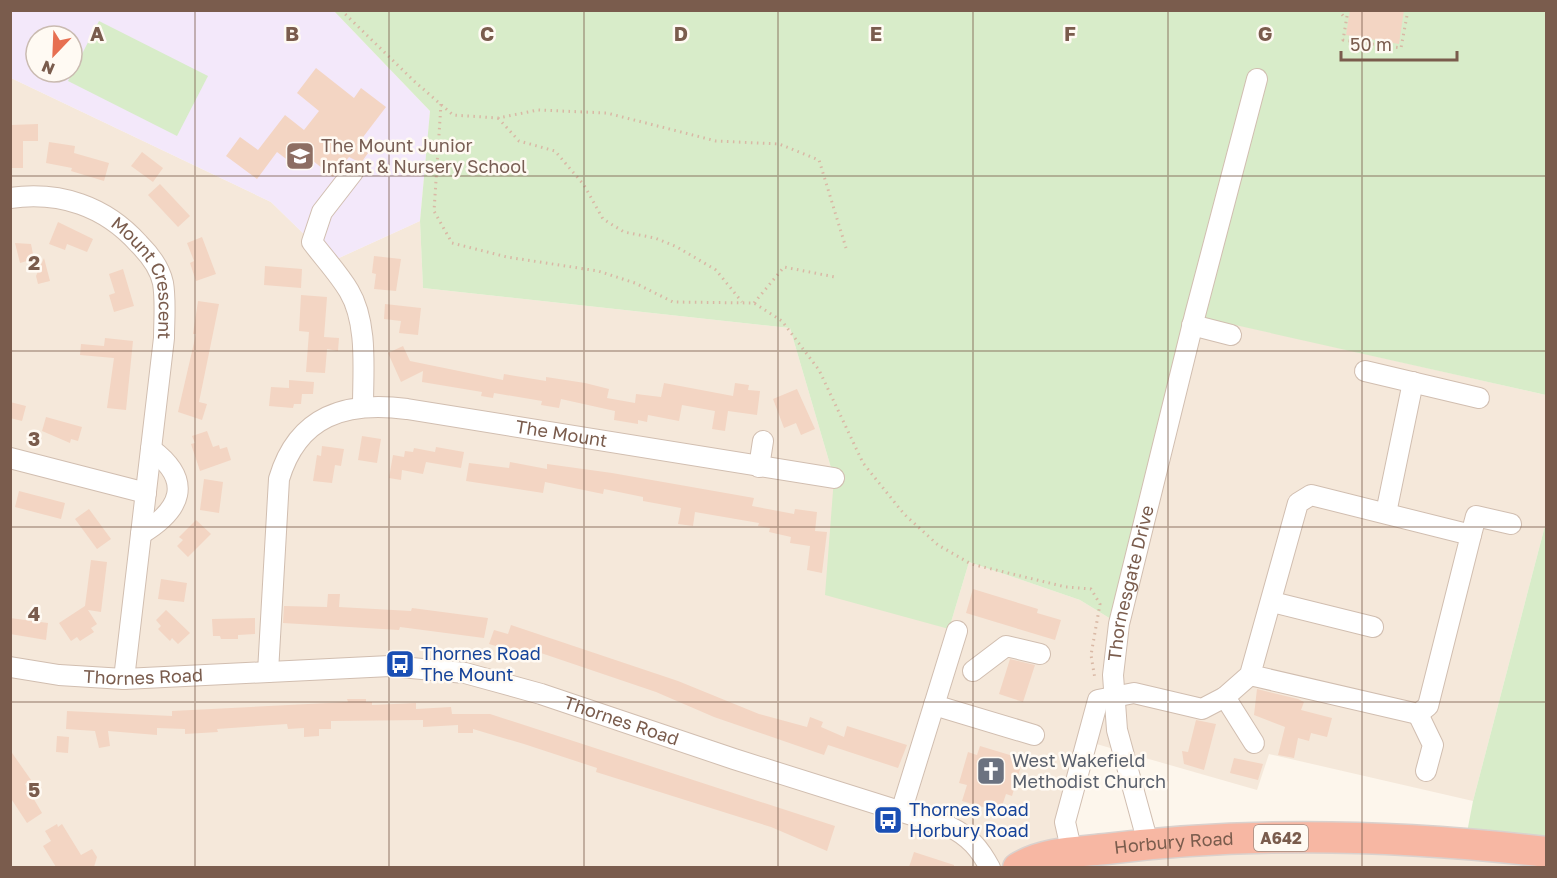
<svg xmlns="http://www.w3.org/2000/svg" width="1557" height="878" viewBox="0 0 1557 878" font-family="'Golos Text',sans-serif">
	<rect width="100%" height="100%" fill="#fdf6ec"/>
	<path fill="#f5e8da" d="M11,78L271,202L312,242L328,263L420,221L423,288L790,328L834,478L949,629L969,562L1080,600L1119,624L1203,317L1546,395V522L1473,801L1269,754L1257,790L1086,741L1065,822L1072,852L1148,843L1546,852V867L11,868Z"/>
	<path fill="#f3e8fa" fill-rule="evenodd" d="M11,11H334L430,111L420,221L328,263L312,242L271,202L11,78ZM36,36H72V72H36Z"/>
	<g fill="#d8ecc9">
		<path d="M334,11H1546V395L1195,316L1119,624L1080,600L969,562L949,629L825,595L834,478L790,328L423,288L420,221L430,111Z"/>
		<path d="M99,21L208,76L177,136L68,81Z"/>
		<path d="M1546,522V852L1465,843L1473,801Z"/>
	</g>
	<g fill="#f3d5c3">
		<path d="M1350,10H1404L1399,44L1346,35Z"/>
		<path d="M316,68L354,98L361,88L386,107L357,145L368,153L361,163L349,157L333,177L307,156L298,168L277,152L257,179L226,156L240,137L258,150L285,115L304,130L319,111L297,93Z"/>
		<path d="M38,124V141H23V168H12L11,125Z"/>
		<path d="M49,142L75,146L74,153L109,163L104,181L71,171L72,168L46,163Z"/>
		<path d="M142,152L163,168L153,182L131,166Z"/>
		<path d="M160,184L190,216L178,227L148,195Z"/>
		<path d="M58,222L93,239L87,252L67,244L65,250L49,244Z"/>
		<path d="M202,237L216,274L196,281L190,263L194,261L187,243Z"/>
		<path d="M15,243L31,244L34,259L20,263Z"/>
		<path d="M374,256L401,259L396,291L374,289L376,274L372,273Z"/>
		<path d="M44,258L50,281L38,284L36,276Z"/>
		<path d="M265,266L302,269L301,288L264,285Z"/>
		<path d="M123,269L134,306L114,312L109,295L115,293L109,274Z"/>
		<path d="M301,295L327,297L324,337L339,338L338,351L327,349L325,373L306,372L309,332L299,331Z"/>
		<path d="M198,301L219,304L199,402L207,404L202,420L178,412L196,334H193Z"/>
		<path d="M385,304L421,308L418,335L399,333L401,321L384,319Z"/>
		<path d="M105,338L133,341L126,410L107,408L114,358L80,355L81,344L104,346Z"/>
		<path d="M403,346L410,361L503,380L504,374L546,381V377L585,383L609,389L607,398L635,403L636,394L661,397L664,383L733,396L735,383L749,385L748,390L760,391L757,415L728,411L725,431L712,429L715,411L682,405L679,421L648,415L647,422L638,420V424L614,420L615,411L561,399L559,408L541,405L542,401L494,393L493,398L481,396L482,392L422,382L423,371L401,382L388,353Z"/>
		<path d="M289,380L314,382L313,394H302L301,404H294L293,408L269,406L271,387L289,388Z"/>
		<path d="M797,389L815,429L801,435L796,423L784,428L773,399Z"/>
		<path d="M10,402L26,406L22,421L10,418Z"/>
		<path d="M46,417L82,427L78,441L71,439L70,443L42,431Z"/>
		<path d="M207,431L213,447L219,445L220,449L227,447L231,460L200,471L191,444L195,443L192,436Z"/>
		<path d="M362,436L381,439L377,463L358,460Z"/>
		<path d="M322,446L344,449L341,466L335,465L332,483L313,481L317,455L321,456Z"/>
		<path d="M436,447L464,452L461,468L426,462L423,474L402,470L401,480L389,478L393,455L404,457L405,451L413,452L414,448L435,452Z"/>
		<path d="M510,462L547,469V464L612,473L754,498L752,506L794,514L795,509L817,512L815,531L827,532L822,573L807,570L810,546L790,543L791,537L769,532L770,528L758,526L759,523L695,512L693,526L678,524L681,508L643,501V497L604,489L603,494L545,482L543,493L466,481L469,463L509,468Z"/>
		<path d="M204,479L223,482L219,513L200,510Z"/>
		<path d="M19,491L65,503L61,519L15,507Z"/>
		<path d="M89,509L111,539L97,549L75,519Z"/>
		<path d="M196,520L211,534L188,557L177,546L183,540L179,537Z"/>
		<path d="M91,560L107,562L101,612L88,610L97,624L91,628L94,632L80,641L77,637L71,641L59,623L85,606Z"/>
		<path d="M161,579L187,583L184,602L158,599Z"/>
		<path d="M973,589L1038,609L1037,613L1061,620L1055,640L966,613Z"/>
		<path d="M328,594H340L339,607L411,611L412,608L488,618L484,638L400,627L399,630L283,623L284,606L327,607Z"/>
		<path d="M166,610L190,633L178,644L172,638L170,641L158,629L161,626L156,620Z"/>
		<path d="M10,618L48,623L46,640L10,634Z"/>
		<path d="M255,618V634L238,635V639H221L220,636H213L212,619Z"/>
		<path d="M511,625L678,681L759,714L807,727L810,717L823,722L821,727L844,737L847,726L907,745L898,768L828,745L824,755L714,717L656,692L538,652L536,658L489,644L494,630L508,634Z"/>
		<path d="M1010,659L1035,665L1023,702L999,694Z"/>
		<path d="M1257,689L1298,699L1304,702L1301,710L1332,718L1327,737L1311,733L1309,741L1298,738L1294,758L1278,755L1285,727L1254,715Z"/>
		<path d="M347,699H366V702H372V705L416,703V709L451,707L452,714H490L835,826L827,851L771,827L596,772L597,768L524,744L473,729V733H458V725L423,727V720L331,721V729H319V736L304,737V728L288,729L287,724L217,729L218,732L185,734V729L157,728V735L108,731L110,746L99,748L95,731L66,729L67,711L172,716V711L348,702Z"/>
		<path d="M1196,720L1216,724L1204,770L1184,764L1182,751L1188,752Z"/>
		<path d="M57,736L69,737L68,753L56,752Z"/>
		<path d="M980,746L1023,759L1012,796L1006,794L1000,812L962,801L967,785L959,783L968,752L977,755Z"/>
		<path d="M10,750L31,780L25,784L42,813L27,823L10,797Z"/>
		<path d="M1234,758L1263,764L1258,780L1230,773Z"/>
		<path d="M57,824L58,827L62,824L81,855L92,849L97,857L94,867H56L43,846L51,841L45,831Z"/>
		<path d="M914,852L954,865V867H909Z"/>
	</g>
	<g fill="none" stroke-linecap="round" stroke-linejoin="round">
		<g stroke="#d1beb0" stroke-width="22">
			<g id="minor">
				<path d="M353,172L322,212L312,242C324,258 339,274 349,291C368,323 363,370 363,406"/>
				<path id="s1" d="M10,198C60,191 105,206 139,244C149,254 160,269 163,283C166,301 164,321 164,338L124,679"/>
				<path d="M1192,325L1231,335"/>
				<path d="M1365,371L1479,398"/>
				<path d="M10,458L146,493"/>
				<path d="M759,467L763,441"/>
				<path d="M1386,513L1413,382"/>
				<path d="M141,534C181,510 194,481 151,449"/>
				<path d="M1471,535L1476,516L1511,524"/>
				<path d="M1272,602L1373,627"/>
				<path id="s2" d="M10,667L59,675L124,679L390,666L465,673L541,694L734,759L950,827C969,836 980,849 990,868"/>
				<path d="M973,671L1006,646L1040,654"/>
				<path id="s3" d="M268,672L279,479C298,415 346,401 407,409L834,478"/>
				<path d="M1225,697L1254,743"/>
				<path d="M934,705L1034,735"/>
				<path d="M1418,714L1433,745L1426,771"/>
				<path d="M901,812L957,631"/>
				<path id="s4" d="M1148,843L1117,730L1113,675L1119,624L1195,315L1257,79"/>
				<path d="M1072,853L1065,822L1098,700L1134,693L1202,709L1225,697L1250,675L1298,503L1311,495L1471,535L1428,706L1418,714L1250,675"/>
			</g>
		</g>
		<g stroke="#dad1cd" stroke-width="33">
			<g id="highway">
				<path id="s5" d="M1018,868C1044,852 1077,852 1106,849C1252,831 1401,835 1546,852"/>
			</g>
		</g>
		<g stroke="#d9b8a5" stroke-width="3" stroke-dasharray="1.5 4.5" stroke-linecap="butt">
			<path d="M341,10L414,81L453,115L498,118L538,110L607,113L716,141L779,144L819,160L846,248"/>
			<path d="M1338,10L1346,19"/>
			<path d="M1348,10L1343,40L1401,48L1408,10"/>
			<path d="M441,104L434,211L452,243L507,257L598,271L635,283L673,302L754,303L782,321L819,370L863,463L904,514L938,545L971,564L1066,587L1091,589L1100,604L1091,655L1095,679"/>
			<path d="M498,118L519,141L555,151L584,185L603,219L624,232L655,238L677,247L716,270L742,302"/>
			<path d="M754,303L784,267L835,277"/>
		</g>
		<use href="#minor" stroke="#fff" stroke-width="20"/>
		<use href="#highway" stroke="#f7b7a3" stroke-width="30"/>
	</g>
	<path fill="none" stroke="#7a5c4d" stroke-width="1.5" stroke-opacity="0.55" d="M195,10V868M389,10V868M584,10V868M778,10V868M973,10V868M1168,10V868M1362,10V868M10,176H1546M10,351H1546M10,527H1546M10,702H1546"/>
	<defs>
		<g id="school-square" transform="scale(1.5)"><rect x="-9" y="-9" width="18" height="18" rx="4" fill="#8d6e63" stroke="#fffaf3"/><path d="M0-5L7-2L0 1L-7-2ZM-4 1L0 2.5L4 1V4Q0 6-4 4Z" fill="#fff"/></g>
		<g id="bus-square" transform="scale(1.5)"><rect x="-9" y="-9" width="18" height="18" rx="4" fill="#1a4fb4" stroke="#fffaf3"/><path d="M-5-6H5V4H4V6H2V4H-2V6H-4V4H-5ZM-3.5-4V0h7V-4ZM-3.5 1.2v1.5H-2V1.2ZM2 1.2v1.5H3.5V1.2Z" fill="#fff"/></g>
		<g id="church-square" transform="scale(1.5)"><rect x="-9" y="-9" width="18" height="18" rx="4" fill="#6b7280" stroke="#fffaf3"/><path d="M-1.2-6h2.4v3.5h3.3v2.4h-3.3V6h-2.4V-.1h-3.3v-2.4h3.3Z" fill="#fff"/></g>
	</defs>
	<g fill-rule="evenodd">
		<use href="#school-square" x="300" y="156"/>
		<use href="#bus-square" x="400" y="664"/>
		<use href="#church-square" x="991" y="771"/>
		<use href="#bus-square" x="888" y="820"/>
	</g>
	<g text-anchor="middle" stroke-width="5" stroke-linejoin="round" paint-order="stroke">
		<rect fill="#fffaf3" stroke="#a28b7f" stroke-width="1.5" x="1254" y="825" width="54" height="26" rx="4.5"/>
		<g font-size="16" font-weight="bold" fill="#7a5c4d">
			<text x="1281" y="844">A642</text>
		</g>
		<g font-size="18" fill="#785e54" stroke="#fffaf3" text-anchor="start">
			<text x="321" y="152">The Mount Junior<tspan x="321" dy="21">Infant &amp; Nursery School</tspan></text>
		</g>
		<g font-size="18" fill="#7a5c4d" stroke="#fffaf3">
			<text dy="6" stroke="none"><textPath href="#s1" startOffset="177">Mount Crescent</textPath></text>
			<text dy="6" stroke="none"><textPath href="#s3" startOffset="512">The Mount</textPath></text>
			<text dy="6" stroke="none"><textPath href="#s4" startOffset="266">Thornesgate Drive</textPath></text>
			<text dy="6" stroke="none"><textPath href="#s2" startOffset="134">Thornes Road</textPath></text>
			<text dy="6" stroke="none"><textPath href="#s2" startOffset="620">Thornes Road</textPath></text>
			<text dy="6" stroke="none"><textPath href="#s5" startOffset="159">Horbury Road</textPath></text>
		</g>
		<g font-size="18" fill="#164399" stroke="#fffaf3" text-anchor="start">
			<text x="421" y="660">Thornes Road<tspan x="421" dy="21">The Mount</tspan></text>
			<text x="909" y="816">Thornes Road<tspan x="909" dy="21">Horbury Road</tspan></text>
		</g>
		<g font-size="18" fill="#5b616d" stroke="#fffaf3" text-anchor="start">
			<text x="1012" y="767">West Wakefield<tspan x="1012" dy="21">Methodist Church</tspan></text>
		</g>
	</g>
	<g font-size="20" text-anchor="middle" font-weight="bold" fill="#7a5c4d" stroke="#fffaf3" stroke-width="5" stroke-linejoin="round" paint-order="stroke">
		<text x="97" y="41">A</text>
		<text x="292" y="41">B</text>
		<text x="487" y="41">C</text>
		<text x="681" y="41">D</text>
		<text x="876" y="41">E</text>
		<text x="1070" y="41">F</text>
		<text x="1265" y="41">G</text>
		<text x="34" y="270">2</text>
		<text x="34" y="446">3</text>
		<text x="34" y="621">4</text>
		<text x="34" y="797">5</text>
	</g>
	<rect width="1557" height="878" fill="none" stroke="#7a5c4d" stroke-width="24"/>
	<g transform="translate(54 54) rotate(203)"><circle r="28" fill="#fffaf3" stroke="#cabbb1" stroke-width="1.5"/>
	<path d="M0-4.5L10 22L0 15L-10 22Z" fill="#e76f51"/>
	<text y="-9" font-size="16" font-weight="bold" text-anchor="middle" fill="#7a5c4d">N</text>
	</g>
	<path d="M1341 51v9h116v-9" fill="none" stroke="#7a5c4d" stroke-width="3"/>
	<text x="1350" y="51" font-size="18" fill="#7a5c4d" stroke="#fffaf3" stroke-width="4.5" paint-order="stroke">50 m</text>
</svg>
